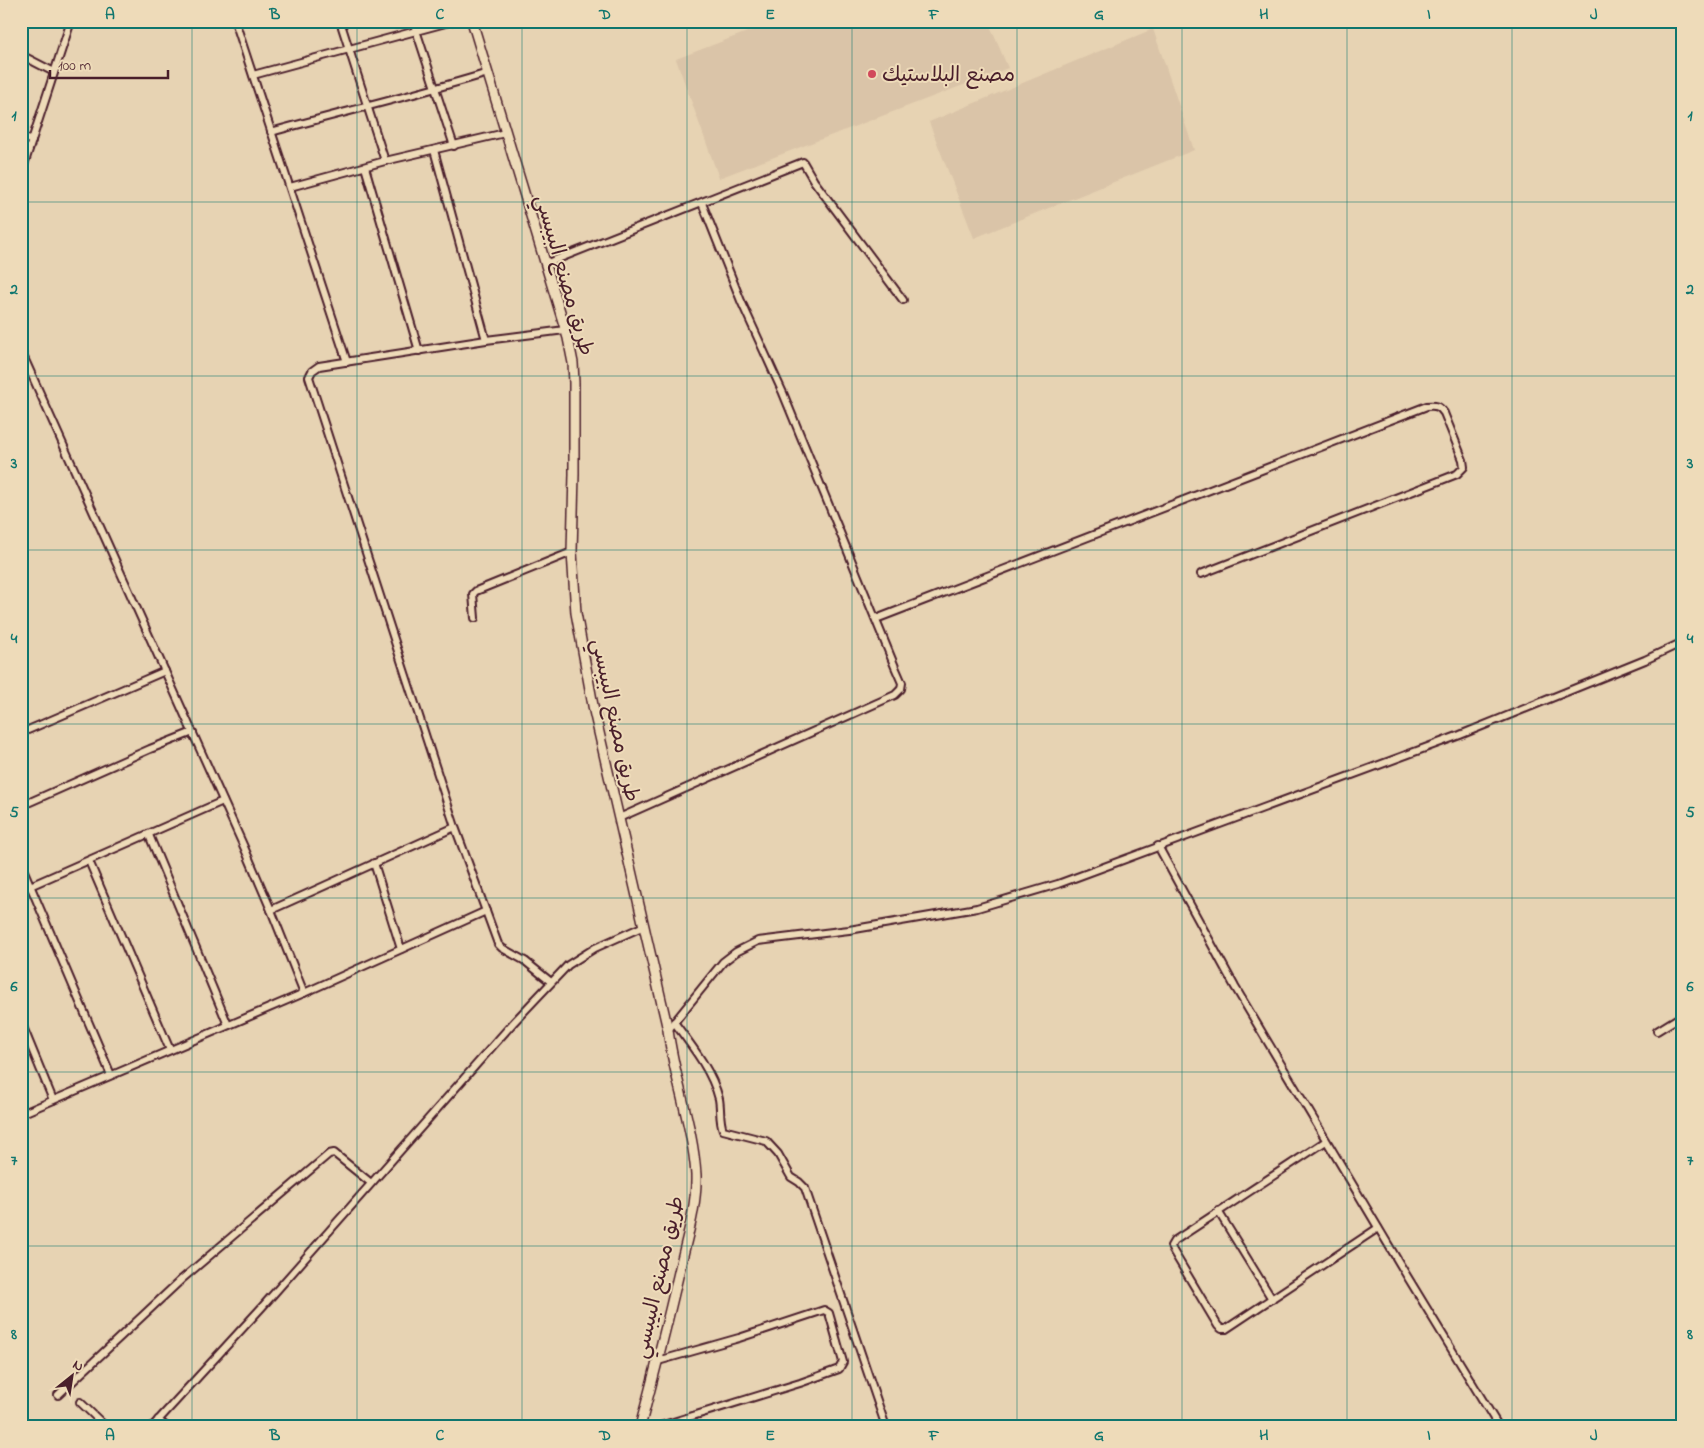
<svg xmlns="http://www.w3.org/2000/svg" width="1704" height="1448" viewBox="0 0 1704 1448" font-family="'Indie Flower','Playpen Sans Arabic',sans-serif">
	<rect width="100%" height="100%" fill="#e7d3b3"/>
	<filter id="ink" filterUnits="userSpaceOnUse"><feTurbulence type="fractalNoise" baseFrequency=".02" numOctaves="2"/><feDisplacementMap in="SourceGraphic" scale="10" xChannelSelector="R" yChannelSelector="G"/><feConvolveMatrix kernelMatrix="1 2 1 2 8 2 1 2 1" color-interpolation-filters="sRGB"/></filter>
	<g filter="url(#ink)">
		<g fill="#dac4a8">
			<path d="M776,21H988L1008,68L719,178L676,59Z"/>
			<path d="M1153,29L1194,150L974,238L929,122Z"/>
		</g>
		<g fill="none" stroke-linecap="round" stroke-linejoin="round">
			<g stroke="#4a1f2b" stroke-width="10">
				<g id="minor">
					<path d="M235,21L347,362"/>
					<path d="M340,21L385,161"/>
					<path d="M413,21L454,146"/>
					<path d="M21,55L54,72"/>
					<path d="M253,75L453,21"/>
					<path d="M271,132C343,112 416,95 488,73"/>
					<path d="M21,136L32,141"/>
					<path d="M434,150L486,340"/>
					<path d="M365,167L419,351"/>
					<path d="M21,174L71,21"/>
					<path d="M290,187L385,161L505,133"/>
					<path d="M545,264L803,162L814,181L903,300"/>
					<path d="M21,351L244,847L271,910L304,993"/>
					<path d="M475,618L473,594L476,591L572,552"/>
					<path d="M876,619L1427,406C1436,405 1439,406 1444,413L1463,460L1464,467L1457,474L1201,574"/>
					<path d="M21,733L165,671"/>
					<path d="M21,806L150,749L193,732"/>
					<path d="M619,818L895,695L901,689L902,683L895,667L783,393L741,301L702,203"/>
					<path d="M149,835L228,1025"/>
					<path d="M1158,846L1235,987L1407,1276L1499,1427"/>
					<path d="M89,861L170,1050"/>
					<path d="M374,863L401,949"/>
					<path d="M21,864L111,1075"/>
					<path d="M21,890L223,801"/>
					<path d="M271,910L455,827"/>
					<path d="M551,982L525,961L502,948L498,944L455,827L309,377L312,371L319,366L486,340L565,330"/>
					<path d="M21,1022L53,1100"/>
					<path d="M674,1022C692,1046 712,1071 719,1099C721,1110 719,1120 723,1130L766,1141L778,1154L791,1177L799,1182L805,1188L886,1427"/>
					<path d="M668,1030L723,962L736,952L758,941L849,930L977,908L1058,884L1460,735L1645,660L1683,642"/>
					<path d="M1657,1031L1683,1015"/>
					<path d="M21,1114L304,993L486,911"/>
					<path d="M1326,1141L1174,1241L1171,1246L1172,1249L1218,1326L1222,1329H1226L1378,1228"/>
					<path d="M1218,1211L1272,1299"/>
					<path d="M58,1395L182,1279L329,1154L334,1153L371,1183"/>
					<path d="M80,1402L106,1427"/>
					<path d="M158,1420L167,1427"/>
					<path d="M152,1427L262,1307L513,1023L568,965L595,948L644,926"/>
					<path d="M657,1427L800,1383L839,1369L843,1362L829,1313L824,1310L739,1338L658,1361"/>
				</g>
			</g>
			<g stroke="#4a1f2b" stroke-width="12">
				<path id="secondary" d="M472,21L568,338L573,363L574,383V474L572,552L576,613L594,711L668,1030C674,1078 693,1126 696,1175C697,1208 686,1240 679,1272C667,1324 654,1375 640,1427"/>
			</g>
			<use href="#minor" stroke="#eedbb9" stroke-width="6"/>
			<use href="#secondary" stroke="#eedbb9" stroke-width="9"/>
		</g>
	</g>
	<path fill="none" stroke="#0f766e" stroke-width="1" stroke-opacity="0.55" d="M192,21V1427M357,21V1427M522,21V1427M687,21V1427M852,21V1427M1017,21V1427M1182,21V1427M1347,21V1427M1512,21V1427M21,202H1683M21,376H1683M21,550H1683M21,724H1683M21,898H1683M21,1072H1683M21,1246H1683"/>
	<circle fill="#d1495b" stroke="#eedbb9" stroke-width="2" cx="872" cy="74" r="5"/>
	<g text-anchor="middle" stroke-width="4" stroke-linejoin="round" paint-order="stroke">
		<g font-size="21" fill="#4a1f2b" stroke="#eedbb9" text-anchor="start">
			<text x="882" y="81">مصنع البلاستيك</text>
		</g>
		<g font-size="21" fill="#4a1f2b" stroke="#eedbb9">
			<text transform="translate(565 275) rotate(74)" y="7">طريق مصنع البيبسي</text>
			<text transform="translate(616 720) rotate(78)" y="7">طريق مصنع البيبسي</text>
			<text transform="translate(658 1277) rotate(-77)" y="7">طريق مصنع البيبسي</text>
		</g>
	</g>
	<rect width="1704" height="1448" fill="none" stroke="#eedbb9" stroke-width="55"/>
	<g transform="translate(72 1376) rotate(30)" stroke="#eedbb9" stroke-width="4" paint-order="stroke">
	<path d="M0-4L9 19L0 12L-9 19Z" fill="#4a1f2b"/>
	<text y="-8" font-size="14" font-weight="bold" text-anchor="middle" fill="#4a1f2b">N</text>
	</g>
	<path d="M50 70v8h118v-8" fill="none" stroke="#4a1f2b" stroke-width="2.5"/>
	<text x="58" y="70" font-size="15" fill="#4a1f2b" stroke="#eedbb9" stroke-width="4" paint-order="stroke">100 m</text>
	<rect x="28" y="28" width="1648" height="1392" fill="none" stroke="#0f766e" stroke-width="2"/>
	<g font-size="16" text-anchor="middle" font-weight="bold" fill="#0f766e">
		<text x="110" y="19">A</text>
		<text x="275" y="19">B</text>
		<text x="440" y="19">C</text>
		<text x="605" y="19">D</text>
		<text x="770" y="19">E</text>
		<text x="934" y="19">F</text>
		<text x="1099" y="19">G</text>
		<text x="1264" y="19">H</text>
		<text x="1429" y="19">I</text>
		<text x="1594" y="19">J</text>
		<text x="14" y="120">1</text>
		<text x="1690" y="120">1</text>
		<text x="14" y="294">2</text>
		<text x="1690" y="294">2</text>
		<text x="14" y="468">3</text>
		<text x="1690" y="468">3</text>
		<text x="14" y="643">4</text>
		<text x="1690" y="643">4</text>
		<text x="14" y="817">5</text>
		<text x="1690" y="817">5</text>
		<text x="14" y="991">6</text>
		<text x="1690" y="991">6</text>
		<text x="14" y="1165">7</text>
		<text x="1690" y="1165">7</text>
		<text x="14" y="1339">8</text>
		<text x="1690" y="1339">8</text>
		<text x="110" y="1440">A</text>
		<text x="275" y="1440">B</text>
		<text x="440" y="1440">C</text>
		<text x="605" y="1440">D</text>
		<text x="770" y="1440">E</text>
		<text x="934" y="1440">F</text>
		<text x="1099" y="1440">G</text>
		<text x="1264" y="1440">H</text>
		<text x="1429" y="1440">I</text>
		<text x="1594" y="1440">J</text>
	</g>
</svg>
